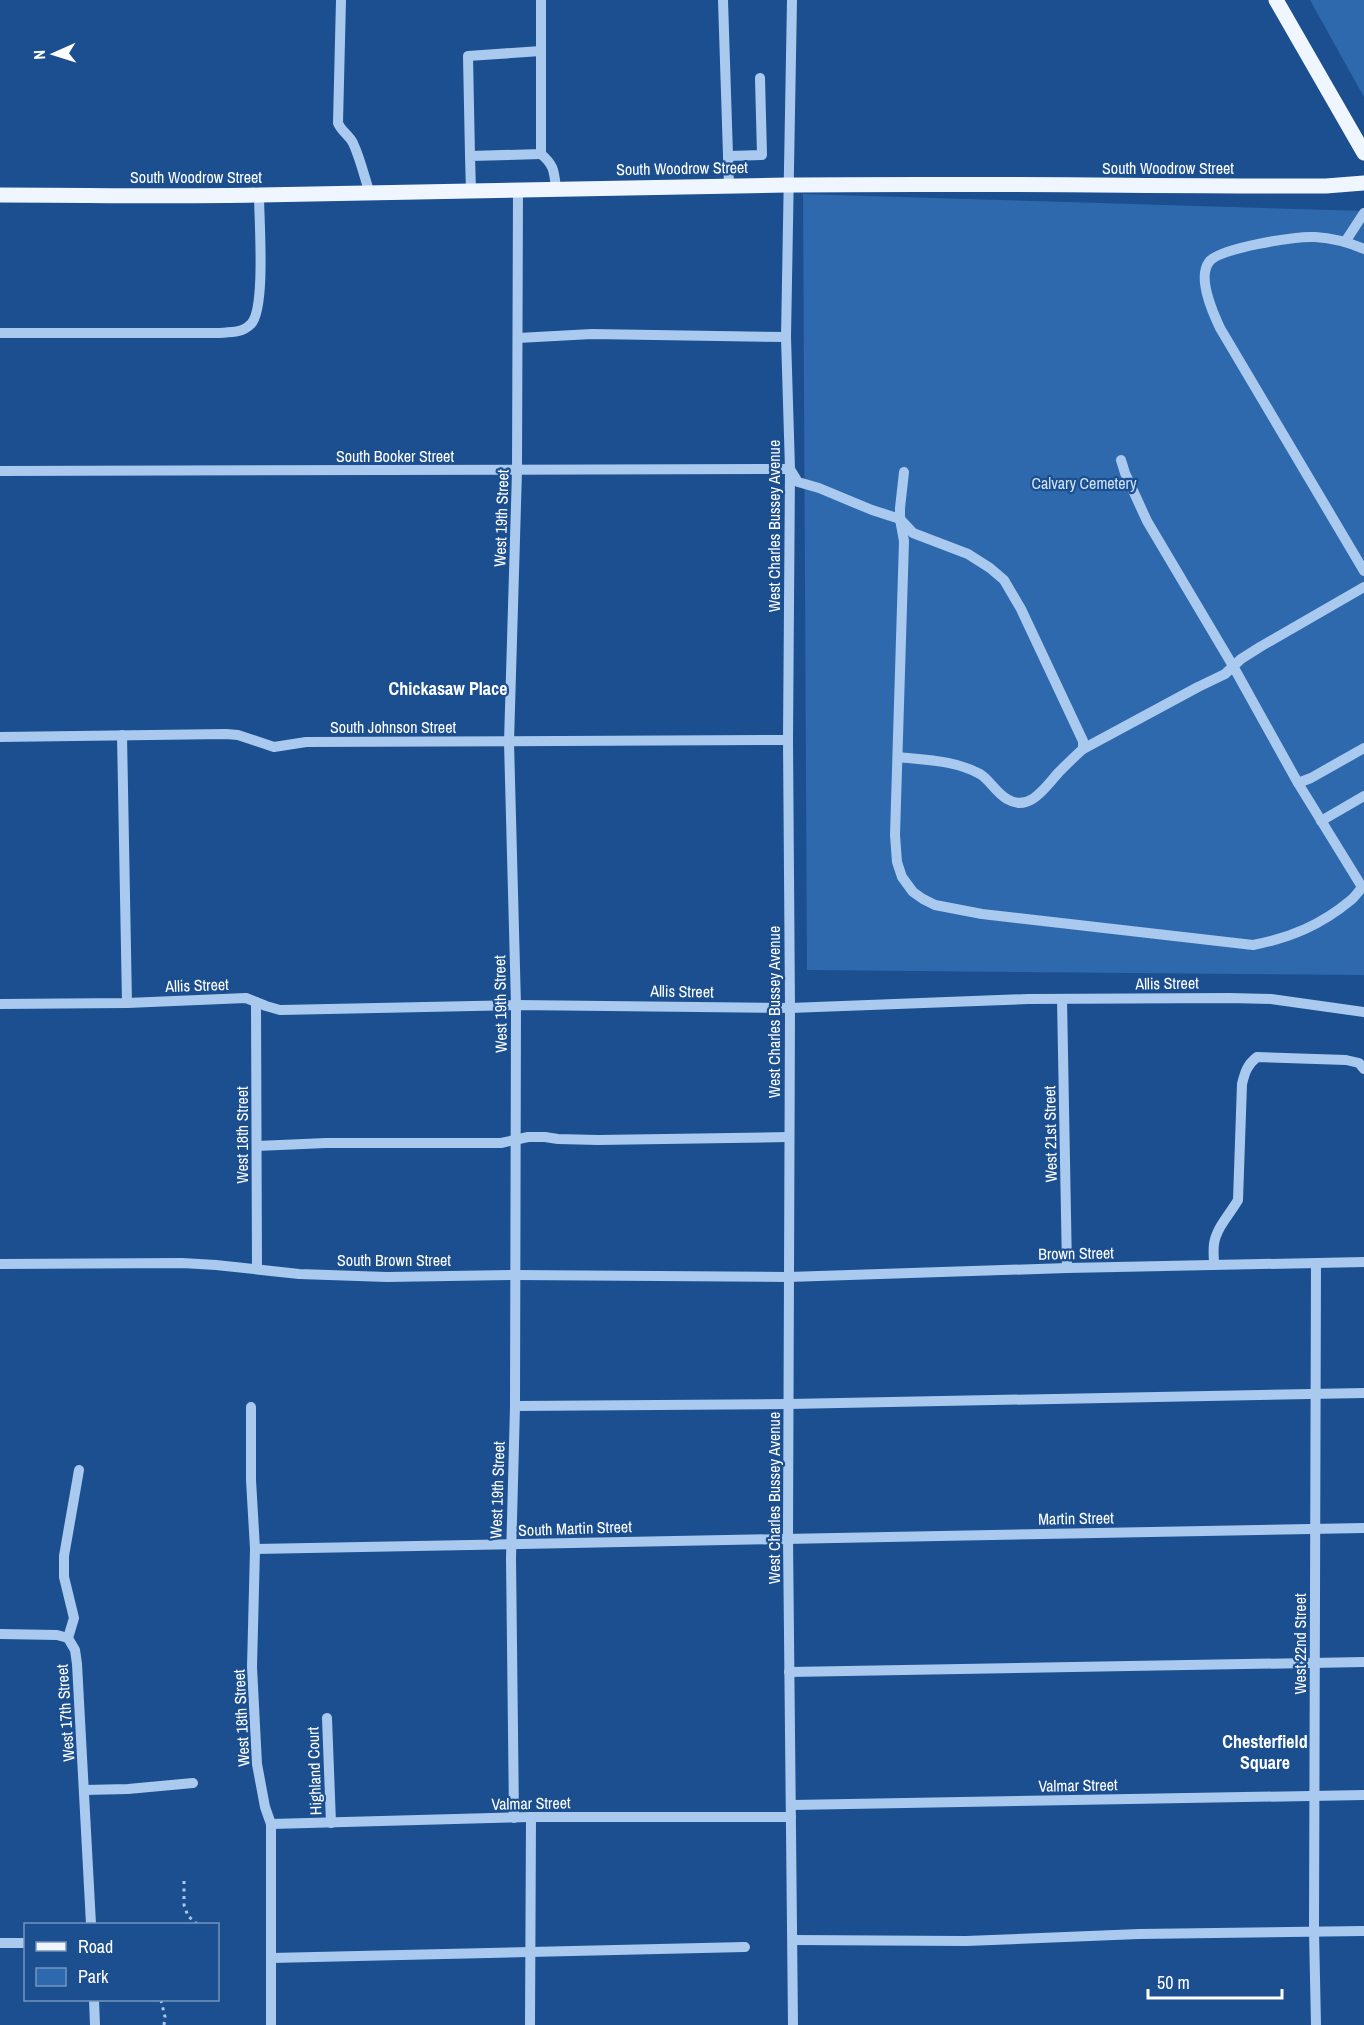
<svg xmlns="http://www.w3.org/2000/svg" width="1364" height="2025" viewBox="0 0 1364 2025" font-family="'Archivo Narrow',sans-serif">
	<rect width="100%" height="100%" fill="#1b4f8f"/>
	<g fill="#2e69ad">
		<path d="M1310,0H1364V97Z"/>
		<path d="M803,194L1364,211V975L807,970Z"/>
	</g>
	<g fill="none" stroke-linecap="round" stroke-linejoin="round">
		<g stroke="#a9c9ee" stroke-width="3" stroke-dasharray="3 4.5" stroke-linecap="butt">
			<path d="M184,1881V1905L188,1916L197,1924"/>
			<path d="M161,2000L165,2017L164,2025"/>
		</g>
		<g stroke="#a9c9ee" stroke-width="10">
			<path d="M341,0L338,123C341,131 349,135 353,143C360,158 364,175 369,191"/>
			<path d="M723,0L729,186"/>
			<path d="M792,0L786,337L790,469L788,740L790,1008L788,1538L793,2025"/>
			<path d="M541,154C554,165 554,171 556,188"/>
			<path d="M470,156L468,56L541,51"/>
			<path d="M728,156L762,155L760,78"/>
			<path d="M471,191L470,156L541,154V0"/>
			<path d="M1345,242L1364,213"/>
			<path d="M1364,249C1348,242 1332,238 1315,237C1296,236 1219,248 1209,262C1197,278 1213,313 1220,328L1364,571"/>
			<path d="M0,333H216C229,332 241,334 251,324C266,309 259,219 259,195"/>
			<path d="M518,338L592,334L786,337"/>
			<path d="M1121,460L1125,473L1147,521L1233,666L1298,783L1362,887"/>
			<path d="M0,471L790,469L798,482L819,488L872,510L900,519L913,533L968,554L990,568L1004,580L1021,609L1083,741V749C1075,756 1067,764 1059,772C1046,786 1030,813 1007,799C996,793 990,780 980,774C954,760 925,760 898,757"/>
			<path d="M904,472L900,508V519L904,541L895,835L897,862L902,877L913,892L923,899L935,905L982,914L1253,945C1290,938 1321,925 1351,900C1356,896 1359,890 1364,886"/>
			<path d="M122,735L127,1003"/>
			<path d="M0,737L226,734L238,735L274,747L306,742L788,740"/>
			<path d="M1083,749L1198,687L1225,674L1241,659L1260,647L1364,587"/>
			<path d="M1298,783L1311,778L1364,748"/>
			<path d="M1321,821L1364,796"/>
			<path d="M1062,999L1067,1268"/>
			<path d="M256,1002L257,1269"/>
			<path d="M0,1004L127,1003L246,998L266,1006L280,1010L516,1005L790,1008L1028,999L1229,998L1271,999L1364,1012"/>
			<path d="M257,1146L326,1143H501L528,1137H545L558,1139L598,1140L789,1137"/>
			<path d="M0,1264L182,1263L216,1265L299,1274L387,1277L515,1275L788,1277L1067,1268L1364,1262"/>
			<path d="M1214,1265C1214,1258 1213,1251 1214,1244C1216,1228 1230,1214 1238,1200L1242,1084C1245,1072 1247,1065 1257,1057L1346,1060L1359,1063L1364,1069"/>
			<path d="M515,1406L789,1404L1364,1393"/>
			<path d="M251,1407V1480L255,1549L252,1667L257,1764L265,1807L271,1824V2025"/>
			<path d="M79,1470L64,1556V1577L74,1618L68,1638L75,1650L77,1664L91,1924"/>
			<path d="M255,1549C625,1544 994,1533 1364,1528"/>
			<path d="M0,1634L57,1635L68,1638"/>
			<path d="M789,1672L1364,1662"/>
			<path d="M327,1718L331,1823"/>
			<path d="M84,1790L128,1789L193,1783"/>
			<path d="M792,1805L1364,1795"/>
			<path d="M514,1818L511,1558L515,1406L516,1005L509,742L517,471L518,190"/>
			<path d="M271,1824L531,1817H791"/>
			<path d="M793,1940L966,1941L1139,1934L1364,1931"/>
			<path d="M0,1943H26"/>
			<path d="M271,1958L745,1947"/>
			<path d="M94,2000L95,2025"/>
			<path d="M530,2025L531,1817"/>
			<path d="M1316,2025L1314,1931L1316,1263"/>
		</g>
		<g stroke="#f0f6ff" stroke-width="15">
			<path d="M1276,0L1364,153"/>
			<path d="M0,195C87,195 173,197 260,195C435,192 610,187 786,185C966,183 1146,186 1326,186L1364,183"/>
		</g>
	</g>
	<g text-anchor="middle" stroke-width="4.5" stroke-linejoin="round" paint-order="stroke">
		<g font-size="16" fill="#fff" stroke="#1b4f8f">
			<text transform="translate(682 168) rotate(-1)" y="6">South Woodrow Street</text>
			<text x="1168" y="174">South Woodrow Street</text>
			<text x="196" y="183">South Woodrow Street</text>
			<text x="395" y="462">South Booker Street</text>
			<text transform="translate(501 518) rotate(-88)" y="6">West 19th Street</text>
			<text transform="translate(774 526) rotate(-90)" y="6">West Charles Bussey Avenue</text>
			<text x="393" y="733">South Johnson Street</text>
			<text transform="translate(1167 983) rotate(-1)" y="6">Allis Street</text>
			<text transform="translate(197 985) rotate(-2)" y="6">Allis Street</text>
			<text transform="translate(682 991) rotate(1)" y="6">Allis Street</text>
			<text transform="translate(500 1004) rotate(-91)" y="6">West 19th Street</text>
			<text transform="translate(774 1012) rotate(-90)" y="6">West Charles Bussey Avenue</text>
			<text transform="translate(1050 1134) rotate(-91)" y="6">West 21st Street</text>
			<text transform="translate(242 1135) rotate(-90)" y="6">West 18th Street</text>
			<text transform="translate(1076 1253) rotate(-1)" y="6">Brown Street</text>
			<text x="394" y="1266">South Brown Street</text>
			<text transform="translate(497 1490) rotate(-88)" y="6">West 19th Street</text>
			<text transform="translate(774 1498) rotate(-90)" y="6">West Charles Bussey Avenue</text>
			<text transform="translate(1076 1518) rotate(-1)" y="6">Martin Street</text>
			<text transform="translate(575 1528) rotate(-2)" y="6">South Martin Street</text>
			<text transform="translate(1300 1644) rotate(-90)" y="6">West 22nd Street</text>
			<text transform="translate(65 1713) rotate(-94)" y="6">West 17th Street</text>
			<text transform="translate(241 1718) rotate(-93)" y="6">West 18th Street</text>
			<text transform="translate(314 1771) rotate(-92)" y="6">Highland Court</text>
			<text transform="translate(1078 1785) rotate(-1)" y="6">Valmar Street</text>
			<text transform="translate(531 1803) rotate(-1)" y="6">Valmar Street</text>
		</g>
		<g font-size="16" fill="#cfe3fa" stroke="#1b4f8f">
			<text x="1084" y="489">Calvary Cemetery</text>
		</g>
		<g font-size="18" font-weight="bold" fill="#fff" stroke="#1b4f8f">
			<text x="448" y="695">Chickasaw Place</text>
			<text x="1265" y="1748">Chesterfield<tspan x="1265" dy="21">Square</tspan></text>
		</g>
	</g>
	<rect x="24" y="1923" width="195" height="78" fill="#1b4f8f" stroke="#7695bc" stroke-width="1.5"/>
	<rect x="36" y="1942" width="30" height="9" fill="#f0f6ff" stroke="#7695bc" stroke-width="1.5"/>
	<text x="78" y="1953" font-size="18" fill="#ffffff">Road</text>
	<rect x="36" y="1968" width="30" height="18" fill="#2e69ad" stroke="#7695bc" stroke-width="1.5"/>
	<text x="78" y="1983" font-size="18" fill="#ffffff">Park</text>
	<g transform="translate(54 54) rotate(267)" stroke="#1b4f8f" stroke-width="4.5" paint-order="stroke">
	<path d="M0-4.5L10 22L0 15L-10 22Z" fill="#ffffff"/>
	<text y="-9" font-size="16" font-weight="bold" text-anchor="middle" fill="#ffffff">N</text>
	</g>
	<path d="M1148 1989v9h134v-9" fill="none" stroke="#ffffff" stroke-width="3"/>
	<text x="1157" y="1989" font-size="18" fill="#ffffff" stroke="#1b4f8f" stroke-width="4.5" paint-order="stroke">50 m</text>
</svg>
